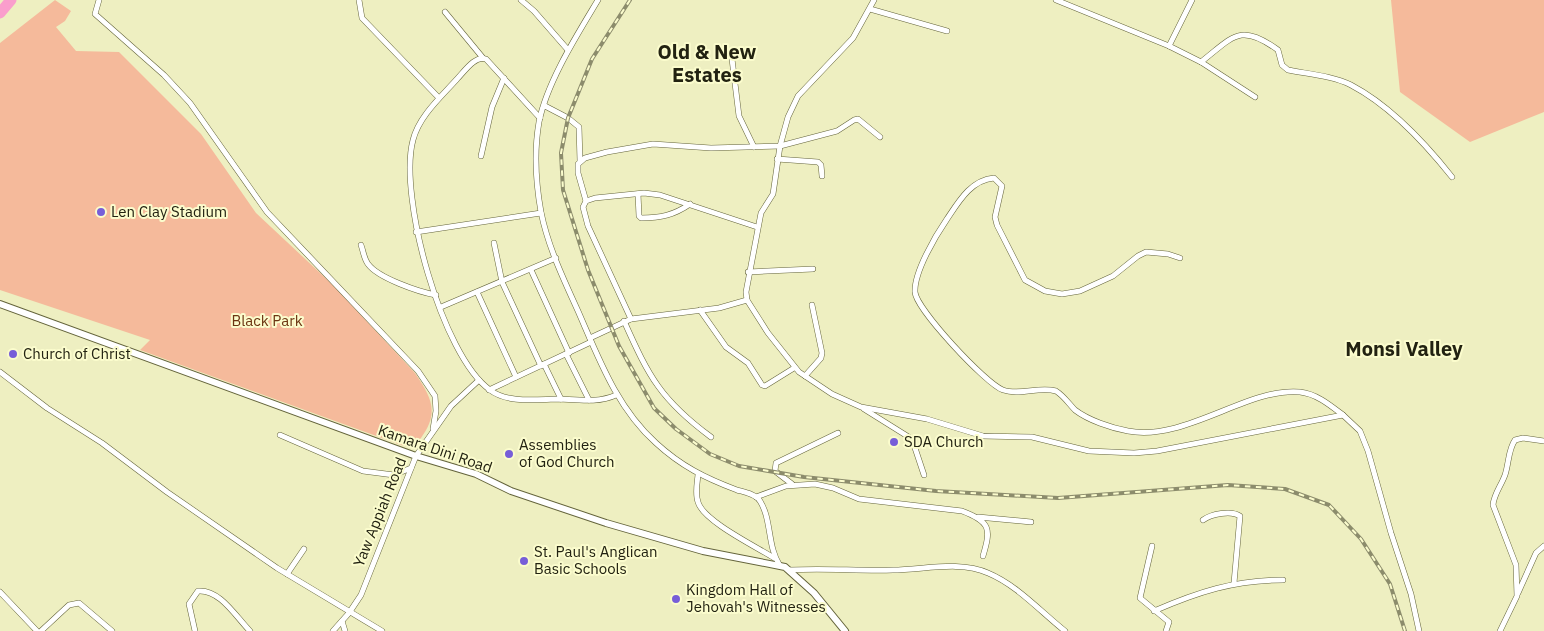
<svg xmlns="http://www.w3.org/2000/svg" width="1544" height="631" viewBox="0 0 1544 631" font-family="'IBM Plex Sans',sans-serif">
	<rect width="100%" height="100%" fill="#eeefc1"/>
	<g fill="#f5ba9b">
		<path d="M55,0L71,11L65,21L56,27L76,51L119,52L201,134L256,213L333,285L415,373C431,397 440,412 421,438C414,446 411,448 401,445L140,350L150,340L0,290V43Z"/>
		<path d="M1391,0H1544V112L1470,142L1400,92Z"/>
	</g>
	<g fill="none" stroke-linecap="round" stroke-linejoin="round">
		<path stroke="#fa9ecc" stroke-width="11" d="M0,13L11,0"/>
		<g stroke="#64643b" stroke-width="6">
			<g id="minor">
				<path d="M99,0L95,14L164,75L190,103L267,212L418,371L435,396L436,411L433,429"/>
				<path d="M359,0L362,18L439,98"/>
				<path d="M521,0L534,11L568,50"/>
				<path d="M598,0C577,35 547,82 539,122C534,151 536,184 541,212C548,247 564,280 578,311C599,359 617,408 656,443C681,466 705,478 737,490C744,492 756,494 760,501C772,520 767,546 780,566"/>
				<path d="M874,0L853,38L798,96L788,117L780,146L773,194L761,213L746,292L747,300L768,333L799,372L832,394L861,407L927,419L983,436L1032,437L1089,451L1134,453L1157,451L1343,415L1360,431L1368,451L1391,533L1411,594L1419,631"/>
				<path d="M1056,0L1169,46L1201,62C1233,37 1240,22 1278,50L1282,65L1288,70C1308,74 1333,76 1351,85C1391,106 1425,143 1452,177"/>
				<path d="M870,9L947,31"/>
				<path d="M445,12L483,58"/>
				<path d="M1169,46L1192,0"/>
				<path d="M732,59L739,116L754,147"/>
				<path d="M1201,62L1255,97"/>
				<path d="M545,106L568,118L579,127L580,161"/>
				<path d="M540,118L486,59C475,55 464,72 457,79C441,97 419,116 413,140C398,196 442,356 490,390C508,404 539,399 560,399C579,400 599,403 616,395"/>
				<path d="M481,156L492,107L504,78"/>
				<path d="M777,159L818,162L821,165L822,176"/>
				<path d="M638,194L639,216L641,218C661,218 674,215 690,204"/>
				<path d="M586,201L578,173V164L585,158L607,152L653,144L711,148L780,146L837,131L854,120L858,119L880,137"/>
				<path d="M416,232L541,213"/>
				<path d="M494,243L502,282L541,366"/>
				<path d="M361,245C363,250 364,259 368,264C378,278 419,292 436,295"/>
				<path d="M1180,258L1168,254L1146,252L1138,256L1113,276L1080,291L1062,294L1045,291L1025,280L997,225L995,217L1002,186L994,178C971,180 959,201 947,219C936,235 914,272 915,292C916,309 986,384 1003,390C1020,396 1039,386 1056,391C1064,396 1069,404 1075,410C1088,420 1111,428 1128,431C1185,442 1248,387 1300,392C1317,394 1330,405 1343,415"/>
				<path d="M531,270L569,353"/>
				<path d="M748,272L813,269"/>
				<path d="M477,292L516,377"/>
				<path d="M441,307L556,258"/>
				<path d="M700,310L726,347L748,363L762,385L765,386L794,368"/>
				<path d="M631,319L588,226L583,207L586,201L595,198L644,193L660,195L757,227"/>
				<path d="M624,321C649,377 661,400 711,437"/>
				<path d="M590,338L631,319L719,308L747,300"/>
				<path d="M566,354L589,400"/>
				<path d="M544,364L561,399"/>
				<path d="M0,372L47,408L102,443L167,492L277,568L382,631"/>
				<path d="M805,376L821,358L822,353L812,305"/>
				<path d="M489,390L591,342"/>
				<path d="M864,409L912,439L924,475"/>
				<path d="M280,435L363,471L394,475L411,468"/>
				<path d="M698,475C697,484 695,494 698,502C703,521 757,547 774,558"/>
				<path d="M792,484L775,471L776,463L838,433"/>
				<path d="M756,497L786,486L815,484L833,488L859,499L962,511C991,522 991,529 983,556"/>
				<path d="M978,517L1031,522"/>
				<path d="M1203,520C1211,514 1231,510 1240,516L1234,583"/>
				<path d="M1152,546L1140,598L1169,622L1166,631"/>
				<path d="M789,570C824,568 858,571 893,570C923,570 960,560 988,573C1017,585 1041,612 1065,631"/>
				<path d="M287,574L304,549"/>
				<path d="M0,592L37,631"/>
				<path d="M1518,593L1536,553L1544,546"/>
				<path d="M1154,611C1198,592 1234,580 1283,580"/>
				<path d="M342,621L345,631"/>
				<path d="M41,631L69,605L79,603L112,631"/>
				<path d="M195,631L189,604L198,591C220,589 236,617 250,631"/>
				<path d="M333,631L349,613L361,595L416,456L451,406L479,380"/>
				<path d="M1500,631L1517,596L1516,565L1493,505C1494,494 1501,486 1505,475C1509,463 1508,450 1515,440L1523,438L1544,441"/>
			</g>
		</g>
		<g stroke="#64643b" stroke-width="8">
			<path id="tertiary" d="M0,304L416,456L476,474L511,491L606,523L703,551L785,567L814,593L845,631"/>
		</g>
		<use href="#minor" stroke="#fff" stroke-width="5"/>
		<use href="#tertiary" stroke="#fff" stroke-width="6"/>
		<g stroke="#8c8c6c" stroke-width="4">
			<path id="rail" d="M630,0L592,59L568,118L561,153L563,190L588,270L619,346L654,408L676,429L710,454L739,466L804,477L936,491L1058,498L1228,485L1285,489L1329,505L1361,539L1390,584L1405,631"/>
		</g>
		<use href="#rail" stroke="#fbfccd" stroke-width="2" stroke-dasharray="5.5" stroke-linecap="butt"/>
	</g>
	<g fill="#775ed8" stroke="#fbfccd" stroke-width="2">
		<circle cx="101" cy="212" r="5"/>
		<circle cx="13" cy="354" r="5"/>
		<circle cx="894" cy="442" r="5"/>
		<circle cx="509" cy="454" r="5"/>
		<circle cx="524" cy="561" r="5"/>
		<circle cx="676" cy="599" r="5"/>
	</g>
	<g text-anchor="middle" stroke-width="4" stroke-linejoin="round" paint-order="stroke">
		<g font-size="15" fill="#221" stroke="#fbfccd" text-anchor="start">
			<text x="111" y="217">Len Clay Stadium</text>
			<text x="23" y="359">Church of Christ</text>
			<text x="904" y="447">SDA Church</text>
			<text x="519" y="450">Assemblies<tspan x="519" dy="17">of God Church</tspan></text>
			<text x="534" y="557">St. Paul's Anglican<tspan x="534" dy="17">Basic Schools</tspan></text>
			<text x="686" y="595">Kingdom Hall of<tspan x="686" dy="17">Jehovah's Witnesses</tspan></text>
		</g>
		<g font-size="15" fill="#6c3512" stroke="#fbfccd">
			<text x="267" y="326">Black Park</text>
		</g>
		<g font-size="15" fill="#221" stroke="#fbfccd">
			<text transform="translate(435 449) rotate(19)" y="5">Kamara Dini Road</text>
			<text transform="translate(380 512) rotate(-68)" y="5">Yaw Appiah Road</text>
		</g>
		<g font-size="20" font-weight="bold" fill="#221" stroke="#fbfccd">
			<text x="707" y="59">Old &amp; New<tspan x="707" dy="23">Estates</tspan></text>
			<text x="1404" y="356">Monsi Valley</text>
		</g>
	</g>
</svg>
